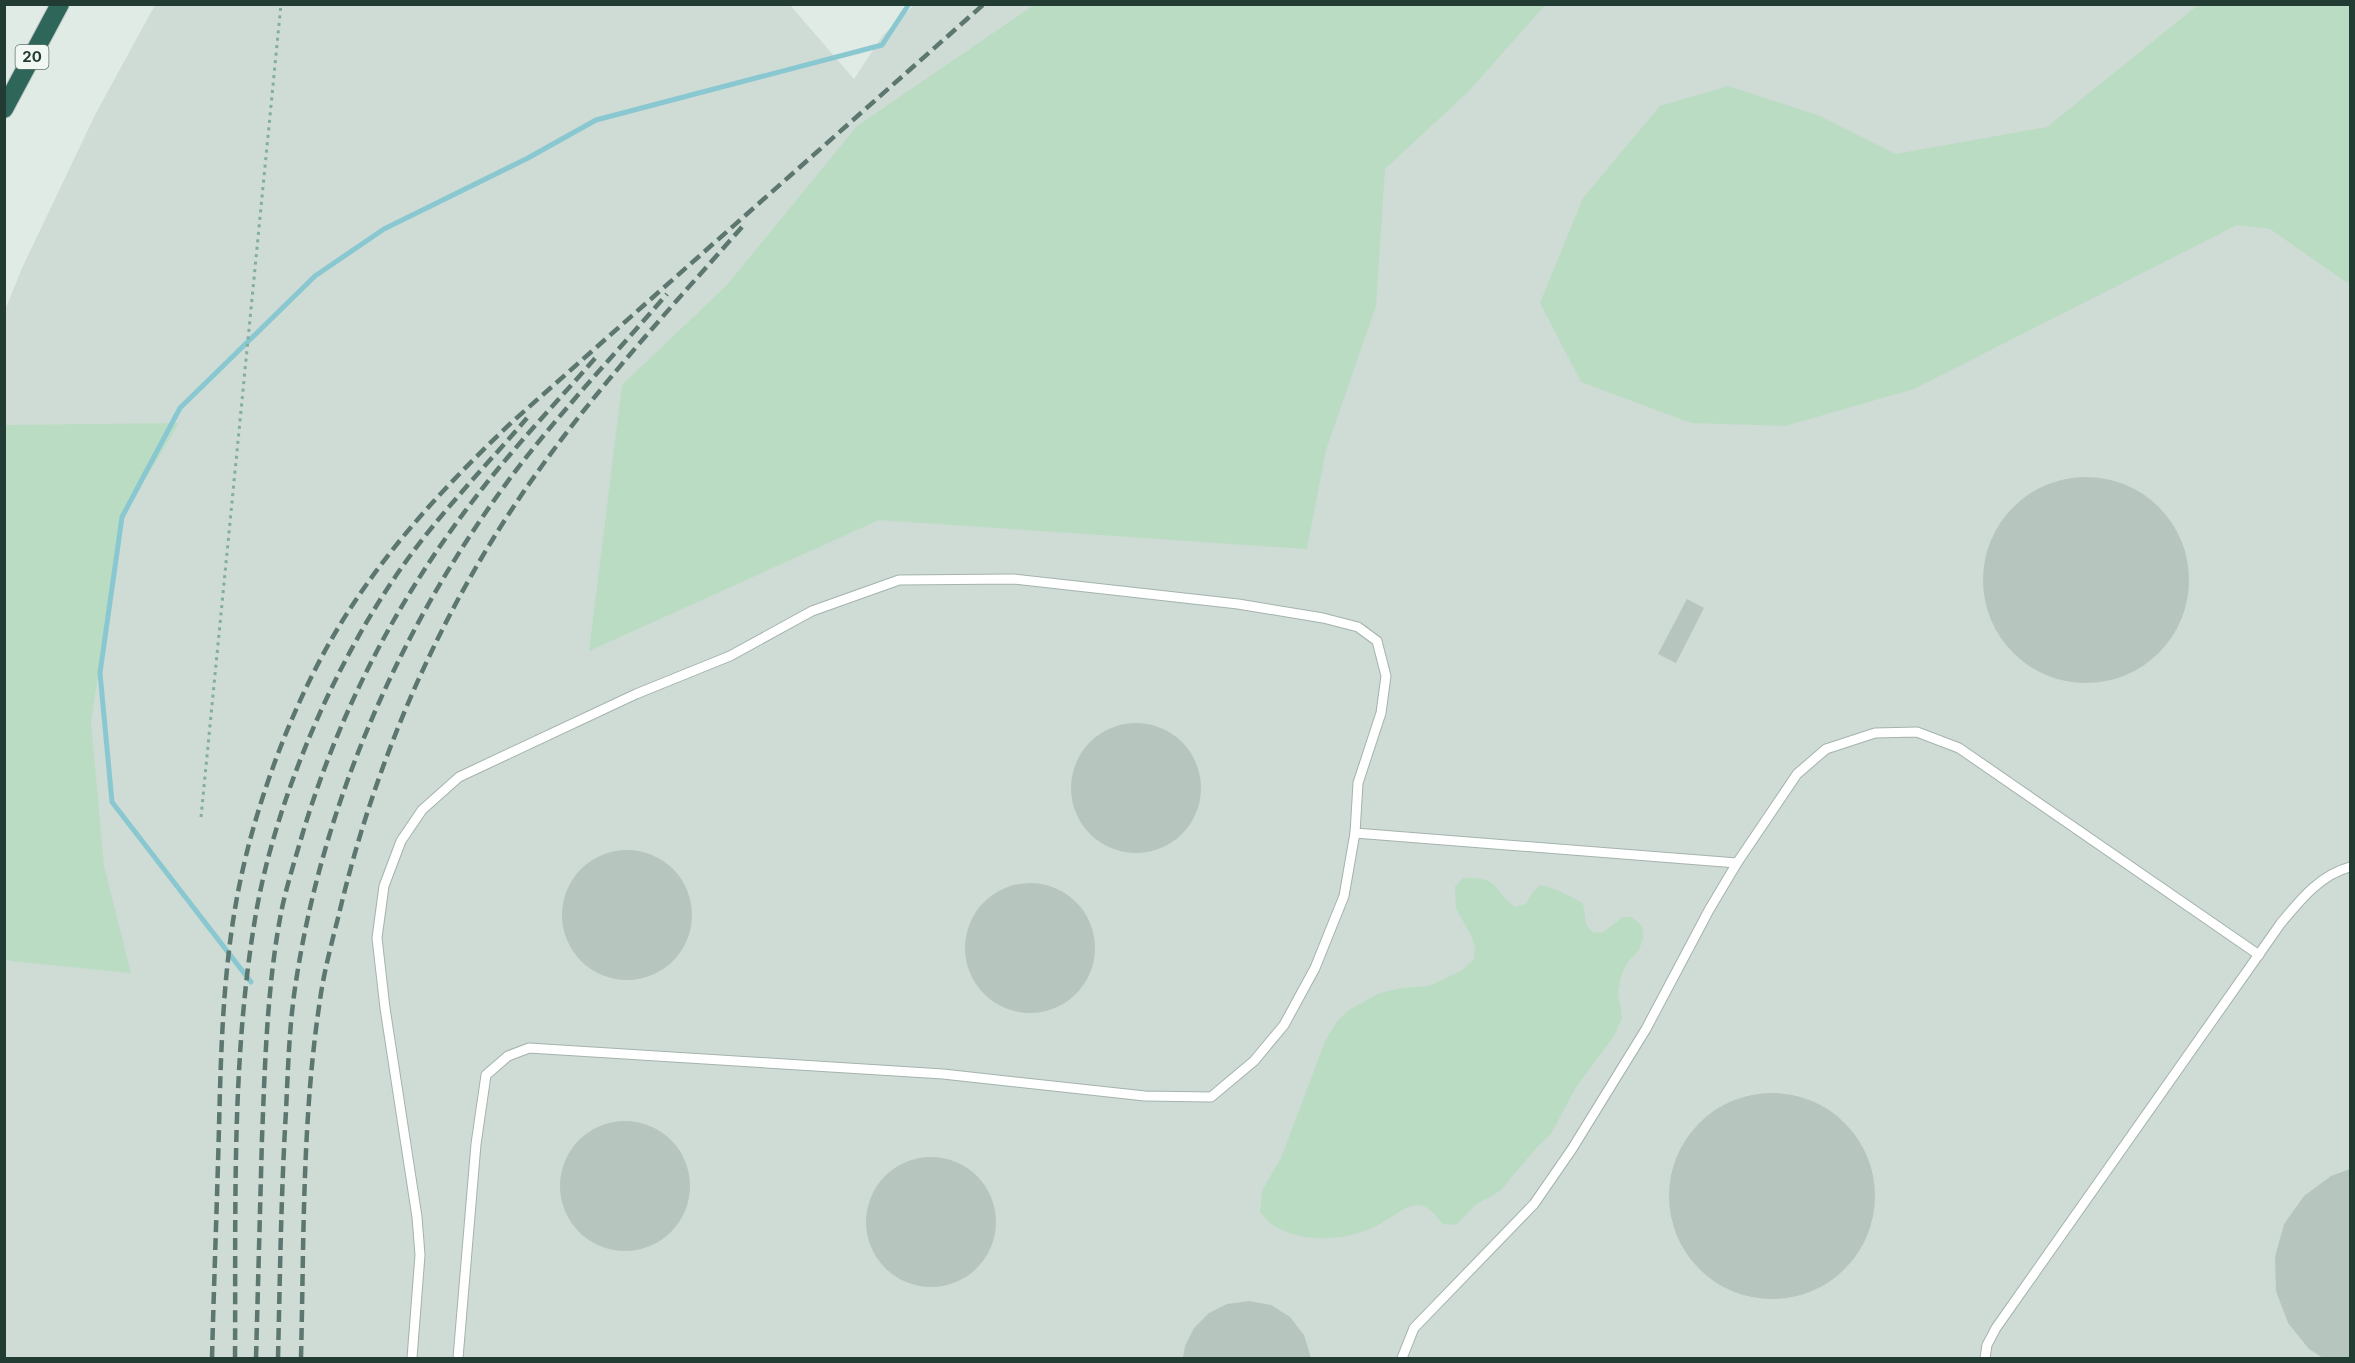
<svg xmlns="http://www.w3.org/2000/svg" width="2355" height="1363" viewBox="0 0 2355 1363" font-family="Inter,sans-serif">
	<rect width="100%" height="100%" fill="#e1ebe6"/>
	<path fill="#cfdbd5" d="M155,5H790L854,79L883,35L914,5H2350V1358H5V310L22,268L96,113Z"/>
	<g fill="#badcc2">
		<path d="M1034,5H1545L1469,91L1385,169L1376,306L1326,450L1307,549L879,520L589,651L622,385L727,285L857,126Z"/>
		<path d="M2198,5H2350V282H2346L2270,229L2237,225L1914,389L1785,426L1691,423L1581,382L1540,303L1583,198L1660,106L1728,86L1820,116L1896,154L2047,127Z"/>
		<path d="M179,423L122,518L91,722L104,866L131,973L11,961L4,958L5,425Z"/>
		<path d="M1463,878C1503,877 1491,890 1515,907L1526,904L1533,892L1540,885L1555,889L1583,903L1586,924L1592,932L1602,933L1623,917H1632L1642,926L1643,938L1639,950L1628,962L1621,976L1618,993L1622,1018L1614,1036L1576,1087L1551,1134L1537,1147L1500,1191L1475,1205L1456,1225L1443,1224C1436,1216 1429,1205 1417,1205C1404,1206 1388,1220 1376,1226C1346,1241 1302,1244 1273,1225C1268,1222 1264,1216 1260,1212L1262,1191L1281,1158L1326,1039L1338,1020L1349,1010L1380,993L1402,988L1429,986L1461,971L1474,959L1475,949L1472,937L1456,908L1455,887Z"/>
	</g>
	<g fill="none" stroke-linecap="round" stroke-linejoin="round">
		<path stroke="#89c8d0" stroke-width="5" d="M251,982L112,802L100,673L122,517L180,408L315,276L384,229L528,158L596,120L882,45L909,4"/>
	</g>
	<g fill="#b6c6bf">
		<circle cx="2086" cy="580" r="103"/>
		<path d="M1687,599L1704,608L1676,663L1658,654Z"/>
		<circle cx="1136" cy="788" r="65"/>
		<circle cx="627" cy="915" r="65"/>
		<circle cx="1030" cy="948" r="65"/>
		<circle cx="1772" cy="1196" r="103"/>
		<circle cx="625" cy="1186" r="65"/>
		<circle cx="931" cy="1222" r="65"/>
		<path d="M2350,1169V1358H2323L2309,1349L2288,1323L2276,1291L2275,1257L2284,1224L2304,1196L2331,1176Z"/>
		<path d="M1249,1301L1271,1305L1290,1317L1304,1335L1311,1358H1183L1185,1346L1194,1328L1209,1313L1227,1304Z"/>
	</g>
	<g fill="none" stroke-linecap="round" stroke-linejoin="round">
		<g stroke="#a4b3ad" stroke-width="11">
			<g id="lane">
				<path d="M1355,833L1737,863"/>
				<path d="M412,1358L420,1255L417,1217L385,1008L377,938L384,886L401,841L422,810L459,777L636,694L730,656L812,611L899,580L1013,579L1238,604L1323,618L1358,627L1377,641L1386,676L1381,713L1358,783L1355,833L1344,896L1315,968L1284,1025L1254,1061L1211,1097L1145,1096L943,1074L529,1048L508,1056L486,1075L476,1144L458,1358"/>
				<path d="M1402,1358L1414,1328L1534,1204L1572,1149L1646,1029L1709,910L1737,863L1797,774L1826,749L1875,733L1917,732L1959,748L2259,955"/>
				<path d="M1985,1358L1987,1345L1996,1328L2281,923C2301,899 2320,875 2350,867"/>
			</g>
		</g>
		<g stroke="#c1c8c6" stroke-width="20">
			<path id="highway" d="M4,109L60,4"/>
		</g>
		<path stroke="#82ae9f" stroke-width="3" stroke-dasharray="3 4.5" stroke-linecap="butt" d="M201,817L281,4"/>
		<use href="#lane" stroke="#fff" stroke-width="9"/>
		<use href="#highway" stroke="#2e6759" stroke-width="18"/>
		<g stroke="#5c776f" stroke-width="4.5" stroke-dasharray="12 6" stroke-linecap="butt">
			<path d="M212,1358C214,1281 217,1204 219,1127C221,1049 223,970 238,892C256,799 297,691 348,612C394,540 451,480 512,422L984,4"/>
			<path d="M235,1358C236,1213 231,1063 255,919C274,803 334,663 402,567C439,514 485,467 527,418"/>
			<path d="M256,1358C258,1285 260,1212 262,1138C265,1063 267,987 281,913C286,888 294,863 301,839C337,716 395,603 472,502C511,450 556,403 598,355"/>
			<path d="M278,1358C280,1276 281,1194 286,1111C288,1070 289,1029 295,988C322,803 402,622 514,473C561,411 616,353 667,294"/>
			<path d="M301,1358C304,1239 302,1118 320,1000C324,971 332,942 339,914C377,753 446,597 544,463C604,380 674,304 742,227"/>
		</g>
	</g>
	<g text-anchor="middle" stroke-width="4.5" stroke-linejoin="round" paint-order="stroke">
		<rect fill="#f1f8f4" stroke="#60746e" stroke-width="1.5" x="15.5" y="45" width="33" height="24" rx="4.5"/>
		<g font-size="15" font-weight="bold" fill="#223c34">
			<text x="32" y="62">20</text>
		</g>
	</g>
	<rect width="2355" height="1363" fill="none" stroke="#223c34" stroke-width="12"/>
</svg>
